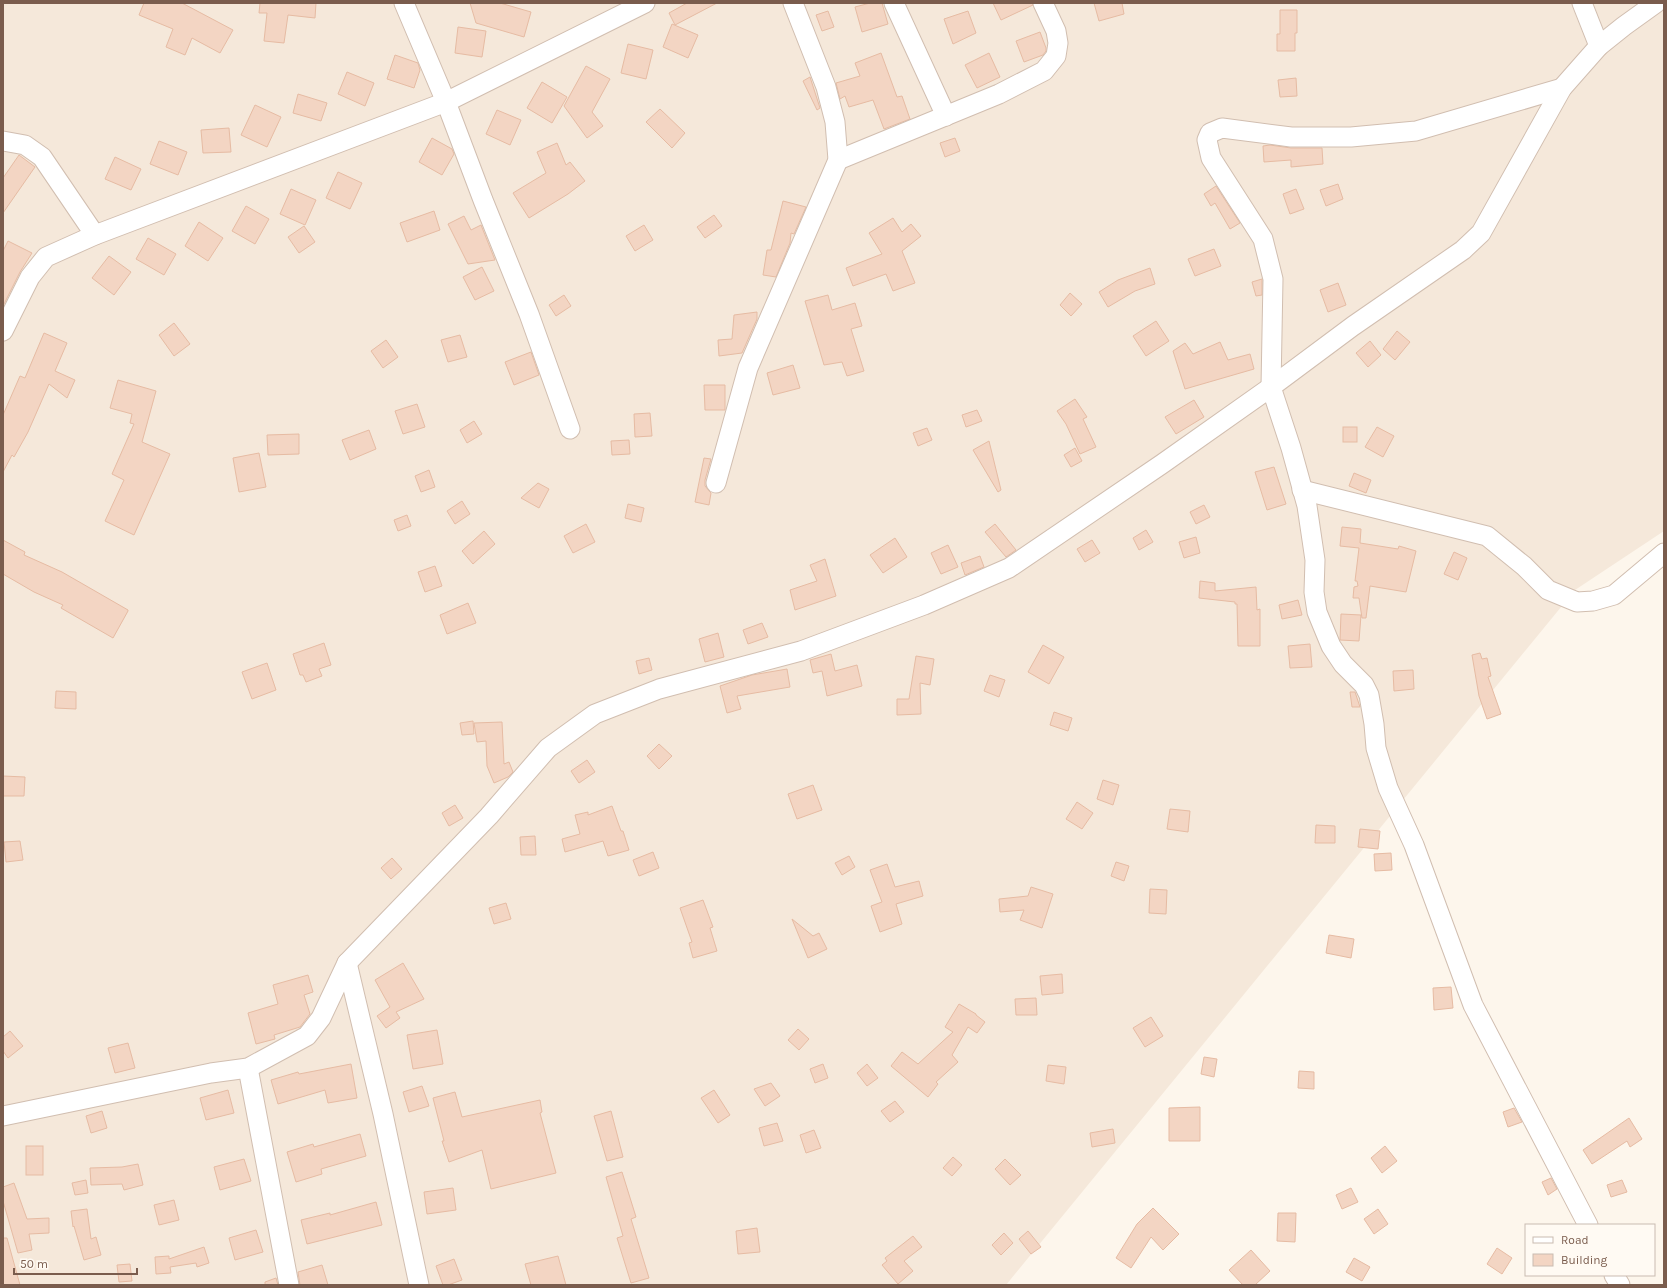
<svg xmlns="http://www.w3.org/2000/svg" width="1667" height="1288" viewBox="0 0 1667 1288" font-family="Karla,sans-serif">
	<rect width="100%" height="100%" fill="#fdf6ec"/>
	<path fill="#f5e8da" d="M3,3H1664V531L1575,590L1006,1285H3Z"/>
	<g fill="#f3d5c3" stroke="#e6bba3">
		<path d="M144,3H182L233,30L220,53L192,38L185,55L166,47L173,29L139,15Z"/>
		<path d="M260,3H316L315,18L288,15L284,43L264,41L267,13H259Z"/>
		<path d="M470,3H500L531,12L524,37L476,23Z"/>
		<path d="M687,3H717L675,25L669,13Z"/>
		<path d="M870,3H882L888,24L862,32L855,7Z"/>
		<path d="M993,3H1032L1033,5L1001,20Z"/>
		<path d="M1094,3H1122L1124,14L1099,21Z"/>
		<path d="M1280,10H1297V33H1295V51H1277V34H1280Z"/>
		<path d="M828,11L834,27L822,31L816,15Z"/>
		<path d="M968,11L976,33L953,44L944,19Z"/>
		<path d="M672,24L698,35L688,58L663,47Z"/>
		<path d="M458,27L486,31L482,57L455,53Z"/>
		<path d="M1040,32L1046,48V51L1043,55L1024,62L1016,41Z"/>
		<path d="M628,44L653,50L646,79L621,73Z"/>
		<path d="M881,53L897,97L902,96L910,119L884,129L873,100L849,107L845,96L840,99L836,83L860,76L855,63Z"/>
		<path d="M989,53L1000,77L977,88L965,65Z"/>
		<path d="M395,55L418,63L420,70L414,88L387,79Z"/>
		<path d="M586,66L610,79L592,112L603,126L587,138L564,106Z"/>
		<path d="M347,72L374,83L365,106L338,94Z"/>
		<path d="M810,77L820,108L817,110L803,81Z"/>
		<path d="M1296,78L1297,96L1280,97L1278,80Z"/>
		<path d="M542,82L567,97L552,123L527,108Z"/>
		<path d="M298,94L327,103L321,121L293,113Z"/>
		<path d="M255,105L281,117L267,147L241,135Z"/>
		<path d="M660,109L685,133L672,148L646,122Z"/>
		<path d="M497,110L521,120L510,145L486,134Z"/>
		<path d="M229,128L231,152L203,153L201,130Z"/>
		<path d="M432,138L452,149L454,154L442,175L419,162Z"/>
		<path d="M955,138L960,151L945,157L940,143Z"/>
		<path d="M159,141L187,152L178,175L150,164Z"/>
		<path d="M557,143L566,165L570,162L585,181L568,194L529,218L513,193L546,173L537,152Z"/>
		<path d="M1270,145L1291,148H1322L1323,164L1291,167V160L1264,162L1263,146Z"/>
		<path d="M19,155L35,167L3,213V178Z"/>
		<path d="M115,157L141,169L131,190L105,179Z"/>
		<path d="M338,172L362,183L350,209L326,198Z"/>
		<path d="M1338,184L1343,199L1326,206L1320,190Z"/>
		<path d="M1216,186L1240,223L1230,229L1215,203L1211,206L1204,194Z"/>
		<path d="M291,189L316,200L305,225L280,214Z"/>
		<path d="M1296,189L1304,209L1290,214L1283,194Z"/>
		<path d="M783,201L806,207L794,234L791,233L790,243L776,277L763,275L767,250H771Z"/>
		<path d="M246,206L269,219L255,244L232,231Z"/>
		<path d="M434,211L440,230L407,242L400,223Z"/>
		<path d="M714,215L722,226L705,238L697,227Z"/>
		<path d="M464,216L471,230L481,225L495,260L468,264L448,224Z"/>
		<path d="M893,218L902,232L911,224L921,236L902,251L915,283L893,291L886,274L853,286L846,268L882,254L869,233Z"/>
		<path d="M199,222L223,238L208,261L185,246Z"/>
		<path d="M644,225L653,240L635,251L626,236Z"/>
		<path d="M304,226L315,242L299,253L288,237Z"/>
		<path d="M148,238L176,254L164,275L136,259Z"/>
		<path d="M8,241L32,253L20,272L3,306V251Z"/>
		<path d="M1214,249L1221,266L1195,276L1188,259Z"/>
		<path d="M109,256L131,272L114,295L92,278Z"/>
		<path d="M482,267L494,291L475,300L463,277Z"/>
		<path d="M1150,268L1155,284L1135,291L1108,307L1099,292L1118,280Z"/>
		<path d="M1262,279V295L1256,296L1252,282Z"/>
		<path d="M1338,283L1346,305L1328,312L1320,290Z"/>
		<path d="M1070,293L1082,304L1071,316L1060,305Z"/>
		<path d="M564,295L571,306L556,316L549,305Z"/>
		<path d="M828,295L832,310L855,303L862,326L851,329L864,371L847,376L842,362L824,365L805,301Z"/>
		<path d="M757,312V319L742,353L719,356L718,340L732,339L734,315Z"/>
		<path d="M1156,321L1169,341L1146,356L1133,336Z"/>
		<path d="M174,323L190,344L174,356L159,335Z"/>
		<path d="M1397,331L1410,342L1395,360L1383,349Z"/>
		<path d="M44,333L67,343L55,371L75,380L67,398L49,384L28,432L14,457L12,455L3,472V415L20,376L25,378Z"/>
		<path d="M460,335L467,357L448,362L441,340Z"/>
		<path d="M386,340L398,357L383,368L371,351Z"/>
		<path d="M1370,341L1381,355L1368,367L1356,353Z"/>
		<path d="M1220,342L1228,360L1250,354L1254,369L1185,389L1173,351L1185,343L1193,354Z"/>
		<path d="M531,352L539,375L514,385L505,362Z"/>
		<path d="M793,365L800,388L773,395L767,373Z"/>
		<path d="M118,380L156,391L142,442L170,454L134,535L105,521L124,480L112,474L134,424L130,423L132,414L110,408Z"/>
		<path d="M704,385H725V410H705Z"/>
		<path d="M1075,399L1087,417L1083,419L1096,447L1080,454L1066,424L1057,411Z"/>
		<path d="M1194,400L1204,417L1176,434L1165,417Z"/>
		<path d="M417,404L425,427L403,434L395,411Z"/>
		<path d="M977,410L982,421L966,427L962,415Z"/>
		<path d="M650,413L652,436L635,437L634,414Z"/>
		<path d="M474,421L482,434L467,443L460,430Z"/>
		<rect x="1343" y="427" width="14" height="15"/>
		<path d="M1377,427L1394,436L1383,457L1365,447Z"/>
		<path d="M927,428L932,440L918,446L913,433Z"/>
		<path d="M369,430L376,449L350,460L342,440Z"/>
		<path d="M299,434V454L268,455L267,435Z"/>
		<path d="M629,440L630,454L612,455L611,441Z"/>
		<path d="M989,441L1001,490L998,492L973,450Z"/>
		<path d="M1075,448L1082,461L1071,467L1064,455Z"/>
		<path d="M259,453L266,487L239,492L233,458Z"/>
		<path d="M704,458L711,459L705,480V486L711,493L709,505L695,502Z"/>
		<path d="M1274,467L1286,504L1267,510L1255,472Z"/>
		<path d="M429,470L435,487L421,492L415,476Z"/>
		<path d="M1354,473L1371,480L1366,493L1349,486Z"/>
		<path d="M538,483L549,489L539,508L521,498Z"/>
		<path d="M462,501L470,514L455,524L447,511Z"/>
		<path d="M628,504L644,508L641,522L625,518Z"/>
		<path d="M1204,505L1210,517L1196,524L1190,512Z"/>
		<path d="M407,515L411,526L398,531L394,520Z"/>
		<path d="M586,524L595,542L573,553L564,536Z"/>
		<path d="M995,524L1016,550L1006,557L985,532Z"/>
		<path d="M1342,527L1361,529L1360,543L1398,549L1399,546L1416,551L1406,592L1370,586L1366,618H1362L1359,598H1353L1354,587L1358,586L1357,581H1355L1359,548L1340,546Z"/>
		<path d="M1146,530L1153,542L1139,550L1133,538Z"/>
		<path d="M484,531L495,544L473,564L462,551Z"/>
		<path d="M1196,537L1200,553L1184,558L1179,542Z"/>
		<path d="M895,538L907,557L883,573L870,555Z"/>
		<path d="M3,540L25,552L24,555L62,572L128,610V611L113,638L61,608L63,605L34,592L3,574Z"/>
		<path d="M1092,540L1100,553L1085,562L1077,549Z"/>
		<path d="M948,545L958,567L941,574L931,553Z"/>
		<path d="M1454,552L1467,558L1458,580L1444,574Z"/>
		<path d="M980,556L984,567L965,575L961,563Z"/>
		<path d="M825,559L836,596L795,610L790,590L817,581L810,565Z"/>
		<path d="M435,566L442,586L425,592L418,572Z"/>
		<path d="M1200,581L1215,583V591L1256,587L1257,610L1260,609V646H1238L1237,604H1235V602L1199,598Z"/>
		<path d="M1298,600L1302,615L1282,619L1279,605Z"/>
		<path d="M468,603L476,623L447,634L440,615Z"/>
		<path d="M1341,614L1361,615L1359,641L1340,640Z"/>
		<path d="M762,623L768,637L748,644L743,630Z"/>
		<path d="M718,633L724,657L705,662L699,639Z"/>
		<path d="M324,643L331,665L319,669L322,676L306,682L303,675H300L293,654Z"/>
		<path d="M1310,644L1312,667L1290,668L1288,646Z"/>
		<path d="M1043,645L1064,657L1049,684L1028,672Z"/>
		<path d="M1480,653L1482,659L1487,658L1491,676L1488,677L1501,714L1487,719L1479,696L1472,655Z"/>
		<path d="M831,654L835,671L857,665L862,686L827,696L822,671L813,673L810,660Z"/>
		<path d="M916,656L934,659L930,685L920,683L921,714L897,715V699H909Z"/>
		<path d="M649,658L652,670L639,674L636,661Z"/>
		<path d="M267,663L276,690L252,699L242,672Z"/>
		<path d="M787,669L790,687L737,696L741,709L727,713L720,686L752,675Z"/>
		<path d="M1413,670L1414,689L1394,691L1393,671Z"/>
		<path d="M990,675L1005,680L999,697L984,691Z"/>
		<path d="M56,691L76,692V709L55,708Z"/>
		<path d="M1350,692H1355L1360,707H1352Z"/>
		<path d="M1054,712L1072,718L1068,731L1050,725Z"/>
		<path d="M473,721L474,734L462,735L460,723Z"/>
		<path d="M502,722L504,764L509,762L513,772L508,777L494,783L487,766L486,741L477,742L474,723Z"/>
		<path d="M659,744L672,756L659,769L647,756Z"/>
		<path d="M587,760L595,772L579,783L571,771Z"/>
		<path d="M3,776L25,777L24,796H3Z"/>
		<path d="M1103,780L1119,785L1113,805L1097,799Z"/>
		<path d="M813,785L822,810L797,819L788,794Z"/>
		<path d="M1077,802L1093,813L1082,829L1066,819Z"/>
		<path d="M455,805L463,818L449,826L442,813Z"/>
		<path d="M612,806L621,831H623L629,850L608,856L603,841L565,852L562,839L580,834L575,815L588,812V815Z"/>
		<path d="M1170,809L1190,811L1188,832L1167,829Z"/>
		<path d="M1316,825L1335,826V843H1315Z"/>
		<path d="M1360,829L1380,831L1378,849L1358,847Z"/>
		<path d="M535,836L536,855H521L520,837Z"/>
		<path d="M20,841L23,860L6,862L4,842Z"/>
		<path d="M653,852L659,868L639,876L633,860Z"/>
		<path d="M1391,853L1392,870L1375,871L1374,854Z"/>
		<path d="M849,856L855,867L842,875L835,863Z"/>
		<path d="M392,858L402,869L391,879L381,868Z"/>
		<path d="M1116,862L1129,866L1124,881L1111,876Z"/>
		<path d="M887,864L895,887L919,881L923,896L896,904L902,924L880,932L871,906L882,902L870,870Z"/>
		<path d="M1031,887L1053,894L1042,928L1020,920L1024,910L1000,912L999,899L1028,896Z"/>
		<path d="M1150,889L1167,890L1166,914L1149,913Z"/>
		<path d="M703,900L713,927L710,928L717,951L693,958L689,943L692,942L680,908Z"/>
		<path d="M506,903L511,919L494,924L489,908Z"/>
		<path d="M792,919L813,936L819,933L827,949L808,958Z"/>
		<path d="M1329,935L1354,939L1351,958L1326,953Z"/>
		<path d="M403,963L424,999L396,1012L400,1018L386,1028L377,1016L390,1007L375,980Z"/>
		<path d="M1062,974L1063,993L1042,995L1040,976Z"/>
		<path d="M308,975L313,992L304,995L310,1014L300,1027L274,1035L275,1039L256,1044L248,1013L278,1004L273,985Z"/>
		<path d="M1451,987L1453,1008L1434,1010L1433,988Z"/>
		<path d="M1036,998L1037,1015H1016L1015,999Z"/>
		<path d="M959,1004L976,1014V1015L985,1022L977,1033L968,1027L952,1055L958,1062L936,1082L938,1084L928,1097L891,1066L902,1052L918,1064L953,1032L945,1027Z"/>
		<path d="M1151,1017L1163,1036L1145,1047L1133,1028Z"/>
		<path d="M798,1029L809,1039L799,1050L788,1040Z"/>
		<path d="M437,1030L443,1064L413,1069L407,1035Z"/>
		<path d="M10,1031L23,1046L8,1058L3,1051V1037Z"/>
		<path d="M128,1043L135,1068L115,1073L108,1048Z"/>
		<path d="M1204,1057L1217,1059L1214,1077L1201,1074Z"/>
		<path d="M351,1064L357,1098L328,1103L325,1090L278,1104L271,1080L298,1072L299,1074Z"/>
		<path d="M823,1064L828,1078L815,1083L810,1069Z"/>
		<path d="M867,1064L878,1078L867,1086L857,1073Z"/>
		<path d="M1048,1065L1066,1067L1064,1084L1046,1081Z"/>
		<path d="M1299,1071L1314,1072V1089L1298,1088Z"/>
		<path d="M771,1083L780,1096L765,1106L754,1089Z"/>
		<path d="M422,1086L429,1106L409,1112L403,1092Z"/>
		<path d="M228,1090L234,1113L206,1120L200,1098Z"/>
		<path d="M714,1090L730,1115L718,1123L701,1098Z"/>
		<path d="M455,1092L462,1117L540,1100L542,1112L540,1113L556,1173L491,1189L482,1150L449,1162L442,1141H444L433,1098Z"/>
		<path d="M895,1101L904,1112L890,1122L881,1111Z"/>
		<path d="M1200,1107V1141H1169V1108Z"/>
		<path d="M1514,1108L1522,1122L1508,1127L1503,1112Z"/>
		<path d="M102,1111L107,1128L91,1133L86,1116Z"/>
		<path d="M611,1111L623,1157L607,1161L594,1116Z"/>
		<path d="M1629,1118L1642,1139L1630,1147L1627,1141L1592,1164L1583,1150Z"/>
		<path d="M777,1123L783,1141L764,1146L759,1128Z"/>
		<path d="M1113,1129L1115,1143L1092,1147L1090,1133Z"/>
		<path d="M814,1130L821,1148L806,1153L800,1135Z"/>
		<path d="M360,1134L366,1156L321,1169L322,1174L296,1182L287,1152L313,1144L314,1147Z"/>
		<rect x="26" y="1146" width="17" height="29"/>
		<path d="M1385,1146L1397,1161L1382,1173L1371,1158Z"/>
		<path d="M953,1157L962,1165L952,1176L943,1168Z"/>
		<path d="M244,1159L251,1181L220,1190L214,1167Z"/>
		<path d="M1005,1159L1021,1175L1010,1185L995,1169Z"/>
		<path d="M138,1164L143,1185L124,1190L122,1184L91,1185L90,1168L122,1167Z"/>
		<path d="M622,1172L636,1217L631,1219L649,1278L631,1283L617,1238L623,1236L606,1177Z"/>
		<path d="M1551,1178L1557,1189L1548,1195L1542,1182Z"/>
		<path d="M86,1180L88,1193L75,1195L72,1183Z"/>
		<path d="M1622,1180L1627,1192L1611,1197L1607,1185Z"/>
		<path d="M14,1183L27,1219L49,1218V1233L29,1234L32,1250L18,1253L3,1201V1187Z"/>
		<path d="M453,1188L456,1210L427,1214L424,1192Z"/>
		<path d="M1351,1188L1358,1202L1342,1209L1336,1195Z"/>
		<path d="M174,1200L179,1220L159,1225L154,1205Z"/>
		<path d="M376,1202L382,1225L307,1244L301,1220L330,1213V1215Z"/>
		<path d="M1153,1208L1179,1234L1163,1250L1151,1237L1131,1268L1116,1258L1137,1224Z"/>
		<path d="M87,1209L91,1239L96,1237L101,1255L84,1260L74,1226L73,1227L71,1211Z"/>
		<path d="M1378,1209L1388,1224L1374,1234L1364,1219Z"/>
		<path d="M1278,1213H1296L1295,1242L1277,1241Z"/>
		<path d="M757,1228L760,1252L738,1254L736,1231Z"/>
		<path d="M256,1230L263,1252L235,1260L229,1238Z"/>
		<path d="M1028,1231L1041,1247L1031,1254L1019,1239Z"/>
		<path d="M1004,1233L1013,1243L1001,1255L992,1245Z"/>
		<path d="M913,1236L922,1247L904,1261L913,1271L898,1284L882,1265L887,1261L885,1258Z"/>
		<path d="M3,1238H7L20,1285H3Z"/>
		<path d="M204,1247L209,1263L197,1267L196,1263L170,1267L171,1273L156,1274L155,1257L169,1256V1259Z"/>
		<path d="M1497,1248L1512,1258L1502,1274L1487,1264Z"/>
		<path d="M1251,1250L1270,1271L1255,1285H1243L1229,1270Z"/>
		<path d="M558,1256L566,1285H531L525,1264Z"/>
		<path d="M1354,1258L1370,1267L1362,1281L1346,1272Z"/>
		<path d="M454,1259L462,1280L448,1285H443L436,1266Z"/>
		<path d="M130,1264L132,1281L119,1282L117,1265Z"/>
		<path d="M322,1265L328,1285H300L298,1272Z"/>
		<path d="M276,1278L278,1285H265V1282Z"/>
	</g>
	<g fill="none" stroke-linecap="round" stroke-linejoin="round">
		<g stroke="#d1beb0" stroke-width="21">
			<g id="minor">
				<path d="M404,3L446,102L483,200L529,314L570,429"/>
				<path d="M894,3L946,116"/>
				<path d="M1582,3L1599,46"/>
				<path d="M1562,88L1416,131L1351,137H1291L1222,128L1210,133L1207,140L1211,158L1263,239L1273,279L1271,387L1291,448L1307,506L1315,560L1314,592L1317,612L1331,646L1343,664L1364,685L1369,695L1374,724L1376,748L1388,788L1414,845L1473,1005L1588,1225"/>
				<path d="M3,141L25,145L42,157L95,235"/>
				<path d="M838,160L999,94L1044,71L1056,56L1058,43L1056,31L1043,3"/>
				<path d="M3,331L30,277L46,257L95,235L446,102L645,3"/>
				<path d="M716,483L748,368L838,160L835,122L826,87L793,3"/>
				<path d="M1302,490L1487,536L1524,566L1548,590L1577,602L1593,601L1614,595L1664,553"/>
				<path d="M347,963L383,1114L419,1285"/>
				<path d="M248,1068L289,1285"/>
				<path d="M3,1116L211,1073L248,1068L307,1036L321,1018L347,963L489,816L548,748L595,714L659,689L801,651L924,605L1009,568L1162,464L1271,387L1353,326L1463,250L1481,233L1562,88L1599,46L1624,26L1656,3"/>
				<path d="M1614,1275L1620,1285"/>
			</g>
		</g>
		<use href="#minor" stroke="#fff" stroke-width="19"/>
	</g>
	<rect width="1667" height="1288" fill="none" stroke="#7a5c4d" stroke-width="8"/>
	<rect x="1525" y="1224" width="130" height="52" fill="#fffaf3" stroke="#cabbb1"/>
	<rect x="1533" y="1237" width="20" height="6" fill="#ffffff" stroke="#cabbb1"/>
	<text x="1561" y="1244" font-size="12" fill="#7a5c4d">Road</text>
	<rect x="1533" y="1254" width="20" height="12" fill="#f3d5c3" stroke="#cabbb1"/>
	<text x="1561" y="1264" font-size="12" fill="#7a5c4d">Building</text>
	<path d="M14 1268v6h123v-6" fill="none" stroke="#7a5c4d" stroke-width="2"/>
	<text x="20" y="1268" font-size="12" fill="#7a5c4d" stroke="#fffaf3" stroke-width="3" paint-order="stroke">50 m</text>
</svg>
